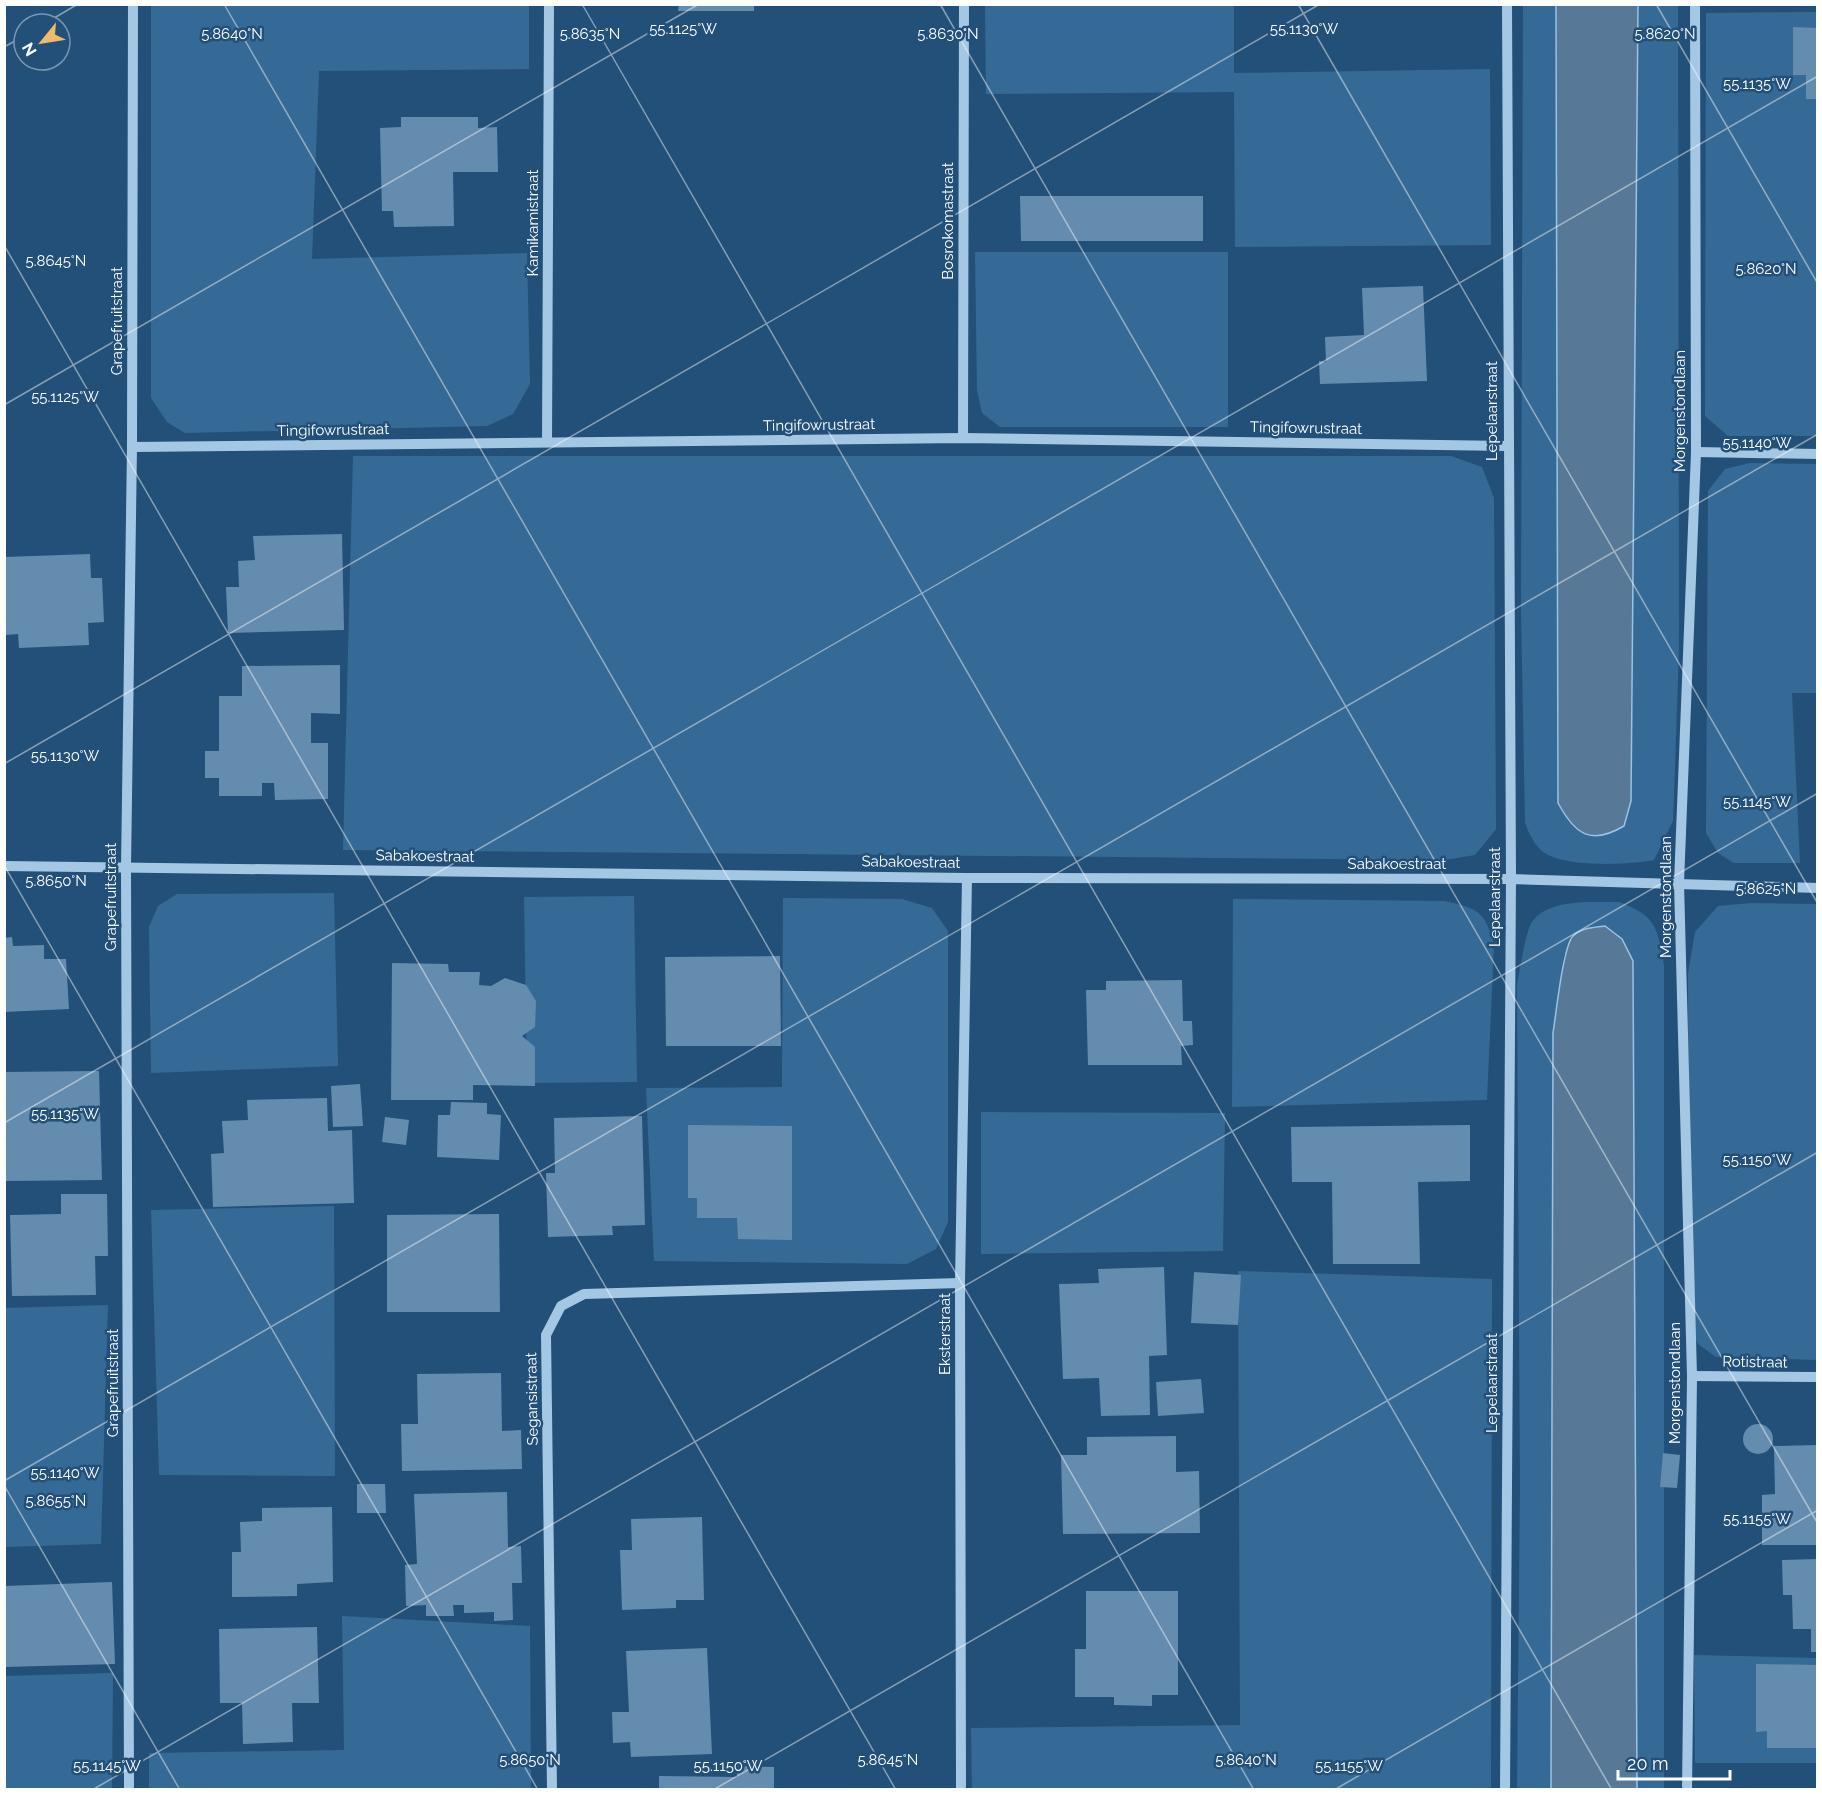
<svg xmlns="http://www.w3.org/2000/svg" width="1822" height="1794" viewBox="0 0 1822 1794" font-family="Raleway,sans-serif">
	<rect width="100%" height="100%" fill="#235079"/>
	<g fill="#366a96">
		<path d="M151,5H529V69L319,71L312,259L527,253L530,384L513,414L487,426L185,433L167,422L151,398Z"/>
		<path d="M985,5H1234V73L1490,69L1491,245L1235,247L1234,92L986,94Z"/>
		<path d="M1523,5H1556L1558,802L1631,801L1638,5H1678L1679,652L1673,821L1654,860C1628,865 1562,868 1542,851C1533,843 1529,833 1525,823L1521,609Z"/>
		<path d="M1817,12V436H1728L1705,416L1706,13Z"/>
		<path d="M975,252H1228V427H1000L982,413L977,390Z"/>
		<path d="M353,456H1451L1482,467L1494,498L1496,829L1475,855L1445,860L343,850Z"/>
		<path d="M1750,463L1817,464V693H1792L1800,863H1734L1718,853L1706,833L1708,491L1725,469Z"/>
		<path d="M334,893L338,1066L151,1073L149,927L158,906L177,894Z"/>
		<path d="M634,896L637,1082L527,1083L524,897Z"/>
		<path d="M783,898L902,899L932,908L948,931V1222L936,1249L907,1264L654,1261L646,1088L782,1087Z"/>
		<path d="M1233,899L1445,901C1478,909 1484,910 1494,944L1487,1100L1232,1107Z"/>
		<path d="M1619,902C1657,916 1657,928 1664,965V1789H1637L1633,961L1622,939L1564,954L1553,1033L1551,1789L1517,1790L1520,1485L1517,984C1521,966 1523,946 1529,928C1541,897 1593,903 1619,902Z"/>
		<path d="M1751,903L1817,904V1360L1716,1357L1698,1344L1689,1325L1688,973L1695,932L1718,906Z"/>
		<path d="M981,1112L1225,1113L1223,1251L981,1254Z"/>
		<path d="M334,1206L335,1476L159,1475L151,1210Z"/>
		<path d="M1238,1271L1492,1279L1491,1789H972L971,1728L1240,1725Z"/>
		<path d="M108,1305L101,1544L5,1547V1308Z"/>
		<path d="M342,1616L530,1626L531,1789H149V1753L344,1750Z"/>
		<path d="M1694,1655L1817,1658V1763H1695Z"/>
		<path d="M113,1673L112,1789H5V1676Z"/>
	</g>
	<g fill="#577997" stroke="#98c3e5" stroke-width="1.5">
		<path d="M1556,5H1638L1631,801L1624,826C1590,846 1575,834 1558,803Z"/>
		<path d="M1605,926L1622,939L1633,961L1637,1789H1551L1553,1033C1556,1015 1563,946 1573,936C1581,928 1595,927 1605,926Z"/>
	</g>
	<g fill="#648caf">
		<path d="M679,4H754V11H678Z"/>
		<path d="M1793,27L1818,28V99H1806V75H1793Z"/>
		<path d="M401,117H478V128L497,127L498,172H453L454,226L394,227L393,211H382L380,128L401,127Z"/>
		<path d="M1020,196H1203V241H1021Z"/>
		<path d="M1423,286L1427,381L1320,384L1319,361L1326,362L1325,337L1364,335L1362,288Z"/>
		<path d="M342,534L344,630L228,633L226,587H239L238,561L255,560L253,536Z"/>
		<path d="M90,554L91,578H102L104,622L88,623L89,645L19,648L18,634L5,635V557Z"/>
		<path d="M340,665V714L311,713V743H328V799L275,800L274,783H262V796H219V778H205V751H219V696H242V666Z"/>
		<path d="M12,937L13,946L44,945V959H66L69,1009L4,1012V938Z"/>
		<path d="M780,956L781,1046H666L665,957Z"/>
		<path d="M392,963L448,964L449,972H480L479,985L491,986L505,978L526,985L536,1001L535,1027L522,1036L535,1047V1086L473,1085V1100H391Z"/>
		<path d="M1182,980L1183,1021H1192L1193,1045L1181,1046L1182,1065H1088L1086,990H1106V981Z"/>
		<path d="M99,1071L102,1180L4,1181V1072Z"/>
		<path d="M360,1084L363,1126L333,1127L331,1086Z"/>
		<path d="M327,1098L328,1131L352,1130L354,1203L213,1207L211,1154L224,1153L222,1121L248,1120L247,1100Z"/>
		<path d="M451,1102L487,1103V1114L501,1115L499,1160L437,1157L438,1115H450Z"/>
		<path d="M642,1116L645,1225L612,1226L613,1235L548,1237L546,1173H555L554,1118Z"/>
		<path d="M385,1117L409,1120L406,1145L382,1142Z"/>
		<path d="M688,1125L792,1126V1240L738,1239L737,1218H697V1198H688Z"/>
		<path d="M1470,1125V1181L1418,1182L1420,1264H1333L1332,1182H1292L1291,1127Z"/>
		<path d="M61,1194H107L108,1256H95L96,1295L12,1296L10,1215L61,1214Z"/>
		<path d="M499,1214L500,1312H387V1215Z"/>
		<path d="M1164,1267L1167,1355L1149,1356L1150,1415L1101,1416L1099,1378L1063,1379L1059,1284L1099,1283L1098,1269Z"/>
		<path d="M1194,1272L1241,1275L1238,1325L1191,1323Z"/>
		<path d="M501,1373L502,1431L521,1430L522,1469L402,1471L401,1424H418L417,1374Z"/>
		<path d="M1201,1379L1204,1413L1158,1416L1156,1382Z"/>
		<circle cx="1758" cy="1439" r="15"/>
		<path d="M1176,1436V1472L1199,1471L1200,1533L1063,1534L1061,1455H1087V1437Z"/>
		<path d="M1818,1445V1545H1762V1495L1775,1494L1774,1446Z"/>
		<path d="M1663,1453L1680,1455L1677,1488L1660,1487Z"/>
		<path d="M357,1484H385L386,1513H357Z"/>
		<path d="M507,1492L508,1547L521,1546L522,1583H512L513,1620L494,1621V1612L464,1613V1605H453L454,1616H426V1605L406,1606L405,1565L417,1564L414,1494Z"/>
		<path d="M332,1507L333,1582L297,1584V1596L232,1597V1552H241L240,1522L262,1521V1508Z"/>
		<path d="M702,1517L704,1600H676V1608L622,1610L620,1550H632L631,1519Z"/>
		<path d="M1818,1559V1652H1811V1629H1793L1792,1595H1783L1782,1560Z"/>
		<path d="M112,1582L115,1664L4,1667L5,1586Z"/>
		<path d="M1086,1591H1178V1695H1152V1706L1114,1705V1697H1075V1649H1086Z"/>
		<path d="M317,1627L319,1703H292L293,1742L243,1744L242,1703H220L219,1629Z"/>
		<path d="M707,1648L712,1754L631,1757L630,1742L613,1743L612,1712H629L626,1651Z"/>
		<path d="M1756,1664L1818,1665V1748H1767V1731L1756,1732Z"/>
		<path d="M737,1766L774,1767V1790H659V1776L737,1777Z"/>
	</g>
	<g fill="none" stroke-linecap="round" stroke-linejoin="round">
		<g stroke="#a4c7e4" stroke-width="10">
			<path d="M963,438L964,4"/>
			<path d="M547,442L549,4"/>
			<path d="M132,447L963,438L1507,446"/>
			<path d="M1696,452L1818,454"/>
			<path d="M4,866L967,878L1511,879L1818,888"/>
			<path d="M1692,1376L1818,1377"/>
			<path d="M129,1790L126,867L132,447L133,4"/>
			<path d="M552,1790L546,1335L561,1306L584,1294L960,1283"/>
			<path d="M961,1790L960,1283L967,878"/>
			<path d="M1505,1790L1511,879L1507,4"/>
			<path d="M1687,1790L1692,1376L1679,883L1696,452L1695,4"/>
		</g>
	</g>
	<path fill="none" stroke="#fff" stroke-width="1.5" stroke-opacity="0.45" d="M224,4L1254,1790M582,4L1612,1790M940,4L1818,1524M1298,4L1818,904M1656,4L1818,284M44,24L78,4M4,47L24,36M4,245L896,1790M4,405L699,4M4,764L1320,4M4,865L538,1790M4,1123L1818,76M4,1481L1818,434M4,1485L180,1790M92,1790L1818,793M713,1790L1818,1152M1334,1790L1818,1510"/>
	<g text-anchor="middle" stroke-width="5" stroke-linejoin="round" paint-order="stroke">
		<g font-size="15" fill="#fff" stroke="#235079">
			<text transform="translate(948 221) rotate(-90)" y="5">Bosrokomastraat</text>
			<text transform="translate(533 223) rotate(-90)" y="5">Kamikamistraat</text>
			<text transform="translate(117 321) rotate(-90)" y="5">Grapefruitstraat</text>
			<text transform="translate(1492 411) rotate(-90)" y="5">Lepelaarstraat</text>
			<text transform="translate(1680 411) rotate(-90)" y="5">Morgenstondlaan</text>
			<text transform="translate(819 425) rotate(-1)" y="5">Tingifowrustraat</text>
			<text transform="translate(1306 428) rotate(1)" y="5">Tingifowrustraat</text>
			<text transform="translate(333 430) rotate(-1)" y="5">Tingifowrustraat</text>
			<text transform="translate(425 856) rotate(1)" y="5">Sabakoestraat</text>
			<text transform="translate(911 862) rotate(1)" y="5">Sabakoestraat</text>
			<text x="1397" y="869">Sabakoestraat</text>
			<text transform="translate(111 897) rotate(-90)" y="5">Grapefruitstraat</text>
			<text transform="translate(1495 897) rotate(-90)" y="5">Lepelaarstraat</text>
			<text transform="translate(1666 897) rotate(-90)" y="5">Morgenstondlaan</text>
			<text transform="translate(945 1334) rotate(-90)" y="5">Eksterstraat</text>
			<text transform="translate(1755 1362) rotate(1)" y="5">Rotistraat</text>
			<text transform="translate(113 1383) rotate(-90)" y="5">Grapefruitstraat</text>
			<text transform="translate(1492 1383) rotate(-90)" y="5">Lepelaarstraat</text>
			<text transform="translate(1675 1383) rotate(-90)" y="5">Morgenstondlaan</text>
			<text transform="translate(532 1399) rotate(-91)" y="5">Segansistraat</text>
		</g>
	</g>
	<g font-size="15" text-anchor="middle" fill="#fff" stroke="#235079" stroke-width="5" stroke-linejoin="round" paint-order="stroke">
		<text x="1304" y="34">55.1130°W</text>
		<text x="683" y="34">55.1125°W</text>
		<text x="232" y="39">5.8640°N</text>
		<text x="948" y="39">5.8630°N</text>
		<text x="590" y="39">5.8635°N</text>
		<text x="1665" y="39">5.8620°N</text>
		<text x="1757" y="89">55.1135°W</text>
		<text x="56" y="266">5.8645°N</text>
		<text x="1766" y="274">5.8620°N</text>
		<text x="65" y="402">55.1125°W</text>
		<text x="1757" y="448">55.1140°W</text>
		<text x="65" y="761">55.1130°W</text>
		<text x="1757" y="807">55.1145°W</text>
		<text x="56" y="886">5.8650°N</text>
		<text x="1766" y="894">5.8625°N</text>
		<text x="65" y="1119">55.1135°W</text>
		<text x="1757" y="1165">55.1150°W</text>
		<text x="65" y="1478">55.1140°W</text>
		<text x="56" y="1506">5.8655°N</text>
		<text x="1757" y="1524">55.1155°W</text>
		<text x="530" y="1765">5.8650°N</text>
		<text x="888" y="1765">5.8645°N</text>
		<text x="1246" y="1765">5.8640°N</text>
		<text x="107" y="1771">55.1145°W</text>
		<text x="728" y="1771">55.1150°W</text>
		<text x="1349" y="1771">55.1155°W</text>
	</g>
	<rect width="1822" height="1794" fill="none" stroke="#ffffff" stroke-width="12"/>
	<g transform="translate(42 42) rotate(240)"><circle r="28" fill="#235079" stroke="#7b96af" stroke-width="1.5"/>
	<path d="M0-4.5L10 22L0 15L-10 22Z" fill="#efbb67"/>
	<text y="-9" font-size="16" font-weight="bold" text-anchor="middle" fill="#ffffff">N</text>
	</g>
	<path d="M1618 1770v9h112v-9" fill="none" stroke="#ffffff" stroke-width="3"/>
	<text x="1627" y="1770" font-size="18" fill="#ffffff" stroke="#235079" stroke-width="4.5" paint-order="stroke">20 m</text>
</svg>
